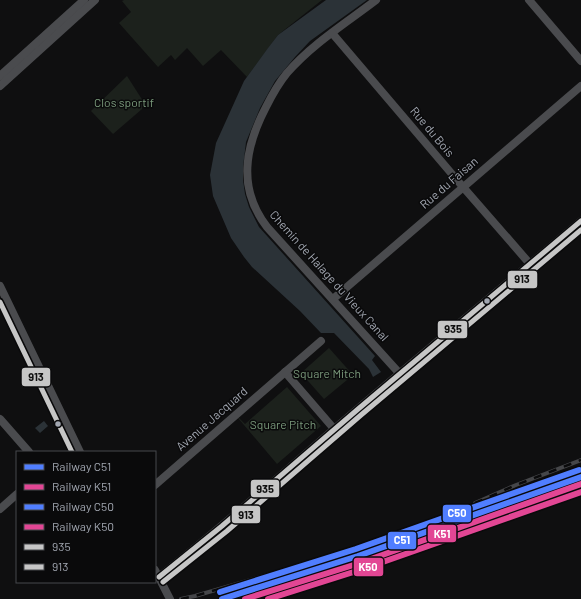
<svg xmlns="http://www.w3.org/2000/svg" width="581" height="599" viewBox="0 0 581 599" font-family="Barlow,sans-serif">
	<rect width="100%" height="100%" fill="#0f0f10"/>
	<g fill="#1c211c">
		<path d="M124,0H322L278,35L247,77L221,50L203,66L187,48L175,60L171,55L158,67L119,23L131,12L122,1Z"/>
		<path d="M127,76L143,101L142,109L113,134L91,111Z"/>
		<path d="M329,348L353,375L324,399L301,373Z"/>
		<path d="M287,387L321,426L277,464L238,418H239L245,424Z"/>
	</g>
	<g fill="#2b3237">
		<path d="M326,0H367L310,41L295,57L275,81L260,108L246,142L243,167V180L245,194L249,207L259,227L375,356L372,360L381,372L373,377L369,369L334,333H321L300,311L252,267L244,257L231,238L213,196L210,175L216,143L244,81L268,48L278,35Z"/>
		<path d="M44,421L48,426L40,433L35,428Z"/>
	</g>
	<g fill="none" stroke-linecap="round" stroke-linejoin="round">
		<g stroke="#4a4b4e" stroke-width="8">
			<path d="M376,0C346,23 312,44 287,73C278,84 272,95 266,107C245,147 237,188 267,227L400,374"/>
			<path d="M529,0L581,61"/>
			<path d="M332,33L463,187L530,264"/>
			<path d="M0,76L84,0"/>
			<path d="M0,86L95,0"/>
			<path d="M0,286L80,452"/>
			<path d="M333,299L581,86"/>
			<path d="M285,372L335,430"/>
			<path d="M0,419L29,452"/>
			<path d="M155,485L321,341"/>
			<path d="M0,509L17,494"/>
			<path d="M155,570L170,599"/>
			<path d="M159,577C216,532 270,485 325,437C410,364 496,293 581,221"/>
		</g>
		<g stroke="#454649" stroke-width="4">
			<g id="rail">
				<path d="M475,503L516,485L581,460"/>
				<path d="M420,535L450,525L581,488"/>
				<path d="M428,539L502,517"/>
				<path d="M181,599L195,596L336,555L413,530L432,522"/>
			</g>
		</g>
		<use href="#rail" stroke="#0a0a0b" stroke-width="2.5" stroke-dasharray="8" stroke-linecap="butt"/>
		<g stroke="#0a0a0b" stroke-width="8">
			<path id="bus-1" d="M159,577L222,526L357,410L581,221"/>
		</g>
		<g stroke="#0a0a0b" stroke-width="8">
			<g id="bus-2">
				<path d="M0,302L72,452"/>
				<path d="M163,582L227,531L361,415L581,230"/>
			</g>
		</g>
		<use href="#bus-1" stroke="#c6c6c6" stroke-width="5"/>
		<use href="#bus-2" stroke="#c6c6c6" stroke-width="5"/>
		<g stroke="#0a0a0b" stroke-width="9">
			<path id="rail-1" d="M222,599L358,556L581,477"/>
		</g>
		<g stroke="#0a0a0b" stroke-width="9">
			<path id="rail-2" d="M245,599L360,563L581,484"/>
		</g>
		<g stroke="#0a0a0b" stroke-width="9">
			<path id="rail-3" d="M220,592L356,549L579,470"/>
		</g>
		<g stroke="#0a0a0b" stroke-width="9">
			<path id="rail-4" d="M268,599L363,569L581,492"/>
		</g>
		<use href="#rail-1" stroke="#507eff" stroke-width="6"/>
		<use href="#rail-2" stroke="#e24694" stroke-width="6"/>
		<use href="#rail-3" stroke="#507eff" stroke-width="6"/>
		<use href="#rail-4" stroke="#e24694" stroke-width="6"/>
	</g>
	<g fill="#a1a6b0" stroke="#0a0a0b" stroke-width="1.5">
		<circle cx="487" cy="301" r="3.5"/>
		<circle cx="58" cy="424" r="3.5"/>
	</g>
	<g text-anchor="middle" stroke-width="3" stroke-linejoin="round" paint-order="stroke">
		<g font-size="12" fill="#7a997b" stroke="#0a0a0b">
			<text x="124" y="107">Clos sportif</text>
			<text x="327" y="378">Square Mitch</text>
			<text x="283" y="429">Square Pitch</text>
		</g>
		<g font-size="12" fill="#a1a6b0" stroke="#0a0a0b">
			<text transform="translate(432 132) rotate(50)" y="4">Rue du Bois</text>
			<text transform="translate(449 183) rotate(-41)" y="4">Rue du Faisan</text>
			<text transform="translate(329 276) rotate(48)" y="4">Chemin de Halage du Vieux Canal</text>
			<text transform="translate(212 419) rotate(-41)" y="4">Avenue Jacquard</text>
		</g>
	</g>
	<g stroke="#0a0a0b" stroke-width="1.5">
		<rect x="507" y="270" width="31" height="19" rx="4" fill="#c6c6c6"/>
		<rect x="437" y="320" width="31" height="19" rx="4" fill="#c6c6c6"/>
		<rect x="21" y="367" width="30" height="20" rx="4" fill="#c6c6c6"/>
		<rect x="250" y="479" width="30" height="19" rx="4" fill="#c6c6c6"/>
		<rect x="442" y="504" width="30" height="19" rx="4" fill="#507eff"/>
		<rect x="231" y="505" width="30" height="19" rx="4" fill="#c6c6c6"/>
		<rect x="427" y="524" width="30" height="19" rx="4" fill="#e24694"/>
		<rect x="387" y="531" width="30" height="19" rx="4" fill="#507eff"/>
		<rect x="353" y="557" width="31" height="20" rx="4" fill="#e24694"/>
	</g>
	<g font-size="11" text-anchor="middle" font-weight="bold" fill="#fff">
		<text x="457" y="517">C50</text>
		<text x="442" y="538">K51</text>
		<text x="402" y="544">C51</text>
		<text x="368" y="571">K50</text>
	</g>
	<g font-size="11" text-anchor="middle" font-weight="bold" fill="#111">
		<text x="522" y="283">913</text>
		<text x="453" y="333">935</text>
		<text x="36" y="381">913</text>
		<text x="265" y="493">935</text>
		<text x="246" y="519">913</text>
	</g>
	<rect x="16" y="451" width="140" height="132" fill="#0a0a0b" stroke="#46484d"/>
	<rect x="24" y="464" width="20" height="6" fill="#507eff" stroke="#46484d"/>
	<text x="52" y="471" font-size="12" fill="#a1a6b0">Railway C51</text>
	<rect x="24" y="484" width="20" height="6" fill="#e24694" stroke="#46484d"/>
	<text x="52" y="491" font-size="12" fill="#a1a6b0">Railway K51</text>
	<rect x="24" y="504" width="20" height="6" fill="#507eff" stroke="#46484d"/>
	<text x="52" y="511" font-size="12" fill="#a1a6b0">Railway C50</text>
	<rect x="24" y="524" width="20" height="6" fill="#e24694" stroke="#46484d"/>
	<text x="52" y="531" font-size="12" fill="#a1a6b0">Railway K50</text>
	<rect x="24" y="544" width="20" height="6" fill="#c6c6c6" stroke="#46484d"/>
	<text x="52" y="551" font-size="12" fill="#a1a6b0">935</text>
	<rect x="24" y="564" width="20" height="6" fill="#c6c6c6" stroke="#46484d"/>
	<text x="52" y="571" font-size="12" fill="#a1a6b0">913</text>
</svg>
